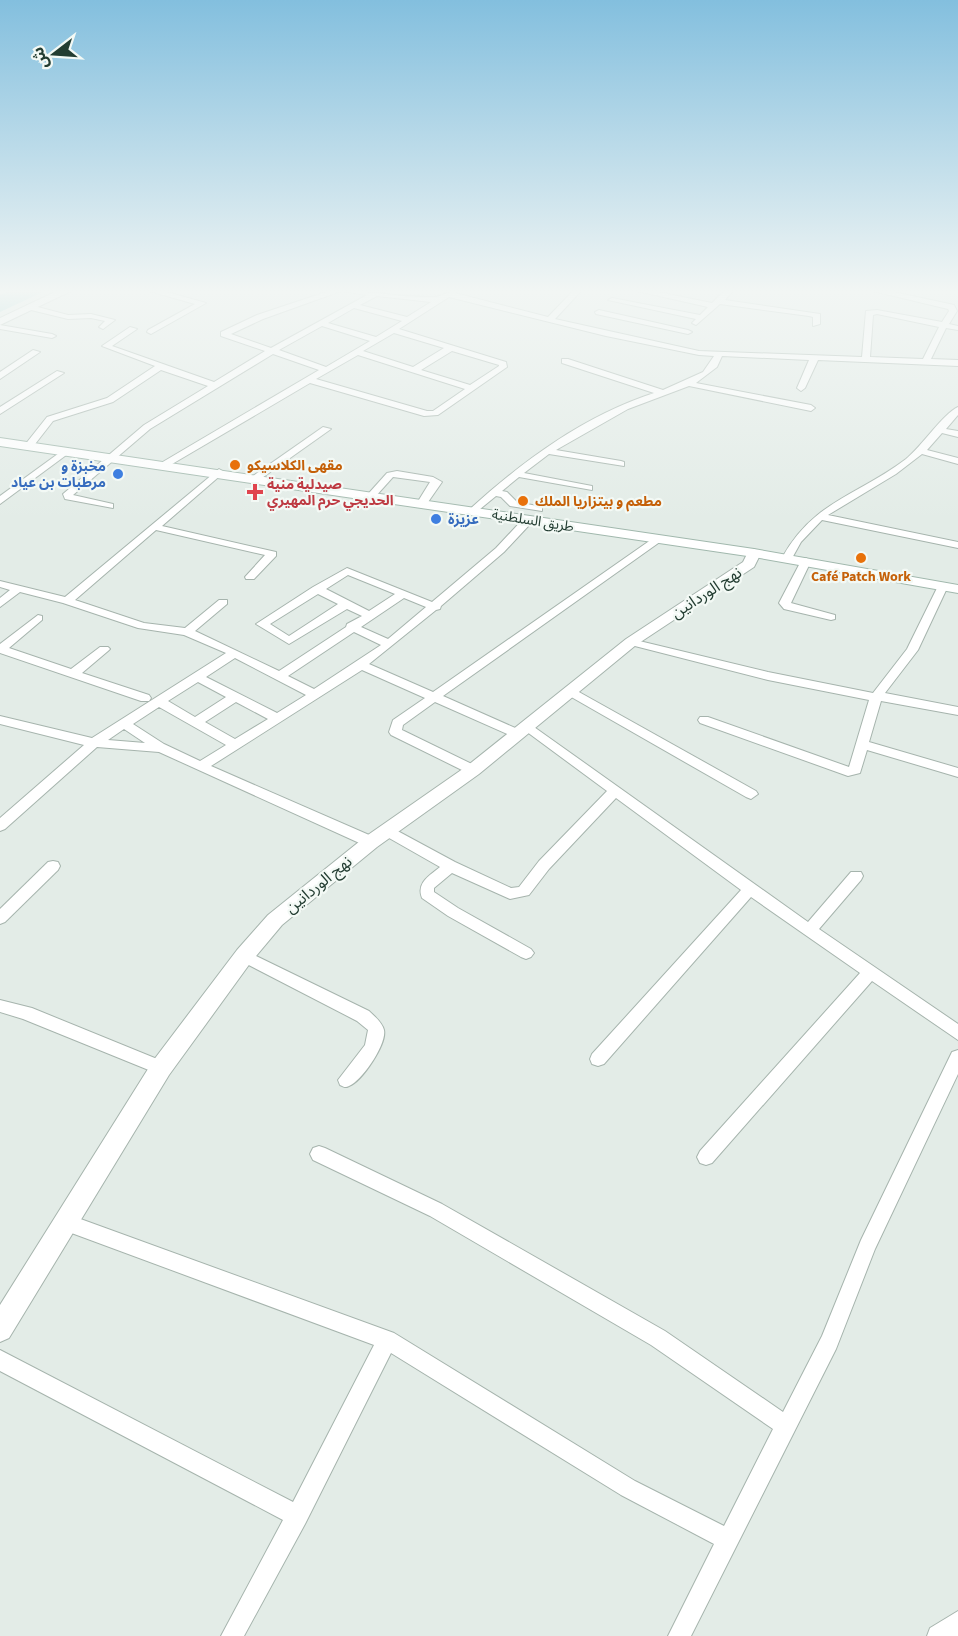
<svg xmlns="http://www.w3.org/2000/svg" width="958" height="1636" viewBox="0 0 958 1636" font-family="'Source Sans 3','Noto Sans Arabic',sans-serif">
	<rect width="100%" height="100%" fill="#e3ece7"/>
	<path fill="#8ccfd0" d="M10,291H45L0,312V295Z"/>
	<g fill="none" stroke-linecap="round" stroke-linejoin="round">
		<g stroke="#a6b4ad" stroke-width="2">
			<g id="minor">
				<path d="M149,291H163L206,303L151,334L147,332L148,330L195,304Z"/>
				<path d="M329,291H341L263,319L231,334L271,348L367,295L342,291C373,291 404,298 434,297C442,297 447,291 457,291L455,293L548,317L573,291H581L555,319L699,351L862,357L866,311L877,310L942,322L949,311L948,309L873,291H889L954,305L957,311L949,324L958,326V330L946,328L931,359L958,360V366L818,360L805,388L801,391L797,388L809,360L722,356L717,367L696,383L811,405L815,408L811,411L689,386L628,409L556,450L621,461L624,462V466L549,454L524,473L592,486V490L519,477L502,491L507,492L517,502L542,507V511L510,506L501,497L496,496L474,514L470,513V509C524,460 584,416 654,393L562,363V359H568L663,390L703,372L714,356L699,355L606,336L449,297L399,329L506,362L507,367L438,415L424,416L310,383L167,467H161V463L319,370L273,354L150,429L73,495L113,504V508L65,499L63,494L144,425L208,386L161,370L113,402L53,421L32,448L24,446L47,417L107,398L155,366L102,346L130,327L137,329L112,346L214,382L265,351L221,336V332L257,315ZM377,296L431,302L407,317L360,305ZM354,308L402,321L376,337L328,323ZM877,314L939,327L923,359L870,357L873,315ZM322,326L370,341L326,367L279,350ZM394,333L444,348L413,367L363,351ZM452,351L499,365V366L470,385L421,370ZM358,355L465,389L433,411H427L316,379Z"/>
				<path d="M637,291H653L712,303L724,291H733L725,300L820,314V324L813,326V317L809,316L720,304L696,325L692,323L696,319L608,300L612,298L700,315L708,307Z"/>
				<path d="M30,305L68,315L91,314L115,320L103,329L99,327L105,321L91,318L68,319L27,309V305Z"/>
				<path d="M599,310L688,330L692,332L688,334L596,314L595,312Z"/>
				<path d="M0,325L52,334L56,336L52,338L0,329Z"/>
				<path d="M33,350L40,352L0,379V372Z"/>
				<path d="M57,371L64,373L0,414V407Z"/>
				<path d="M958,407V415L946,429L958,431V437L942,433L927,450L958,458V464L922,454L896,474L828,515L958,542V548L822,520L801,542L791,560H783L782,558C813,501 859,495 906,459C922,446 943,414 958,407Z"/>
				<path d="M323,427L331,429L259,480H253V476Z"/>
				<path d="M66,448L71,451L69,453L0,504V496Z"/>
				<path d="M219,469L224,472L222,474L162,526L276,552V556L254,579H246L245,577L265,555L156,530L75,600L144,623L185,628L219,600H227V604L195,631L279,671L346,627L347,624L362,616L347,609L289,644L256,624L313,587L347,568L432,602L496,548L525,517H533V521L504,552L441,606L440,609L436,610L369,664L433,692L655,537L659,536L664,539L443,696L522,731L524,734L522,737H514L435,702L403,725L402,730L478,767L479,770L478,773H468L391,735L389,732L393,720L425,698L362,670L211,766L376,838L378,842L376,846H366L159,752L97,747L5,829L0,831V818L84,745L0,724V716L92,738L226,653L184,635L138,628L63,603L20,592L0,607V598L10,590L0,587V581L65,597ZM348,575L395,594L369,611L326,589ZM318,594L338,604L289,636L270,624ZM404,598L426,607L388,639L361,627ZM354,632L381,645L314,689L288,676ZM235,658L306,695L277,713L206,677ZM198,682L226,697L195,717L168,701ZM236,702L268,719L235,739L205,722ZM159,707L226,745L200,761L164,744L133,724ZM124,729L145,743L108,740Z"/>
				<path d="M397,471L433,477L442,482L426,505L422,506L417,503L430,482L393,477L375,497H369V493L387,473Z"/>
				<path d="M806,558L811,561L791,603L835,615V619L831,620L784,609L779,603L801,561Z"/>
				<path d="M943,583L948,586L918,650L885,693L958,707V715L881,701L869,742L958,768V777L867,750L860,773L848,776L700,723L698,720L700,717H708L849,767L869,700L768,680L627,644L625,642L631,639L768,672L873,693L907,649L938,586Z"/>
				<path d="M38,615L42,616V620L9,648L71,669L100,647H108L110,649L108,651L82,673L149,695L151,698L149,701H141L0,653V644Z"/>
				<path d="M570,687L756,791L758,794L751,799L746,797L566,694L564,691L566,688Z"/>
				<path d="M527,722L808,922L851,872H861L863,876L861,880L819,929L958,1024V1040L872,981L712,1163L706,1165L700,1163L697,1157L700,1151L860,973L751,897L604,1064L598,1066L592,1064L590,1059L592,1054L741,890L616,798L549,869L529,895L510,899L452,873L434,888V892L458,908L531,949L534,953L531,957L526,959L521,957L448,916L422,898C416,883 429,876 440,867L382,834L380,831L382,828H392L455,862L511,888L519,887L539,861L607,791L523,729L521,726Z"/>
				<path d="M53,861L58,862L60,866L58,870L5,922L0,924V909L48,862Z"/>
				<path d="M244,950L369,1011C375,1017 382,1022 384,1030C387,1044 362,1081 349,1086C345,1088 344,1087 340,1085L338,1080L365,1045L368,1030L357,1021L239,960L236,956L239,952Z"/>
				<path d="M0,1000L32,1008L167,1063L169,1068L167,1073L161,1075L23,1019L0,1012Z"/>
				<path d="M958,1050V1074L875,1249L836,1349L691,1636H668L714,1544L621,1495L391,1353L305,1524L244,1636H221L283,1520L0,1371V1350L293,1502L374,1345L58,1228L55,1222L58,1216L64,1213L394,1333L635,1481L724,1526L773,1429L651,1345L430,1216L313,1160L310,1154L313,1148L319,1146L325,1148L442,1204L665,1331L783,1412L822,1336L861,1240L952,1052Z"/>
				<path d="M958,1611V1636H927L930,1628Z"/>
			</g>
		</g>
		<g stroke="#a6b4ad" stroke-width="2">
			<g id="tertiary">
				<path d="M57,291H71L0,325V318Z"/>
				<path d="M754,549L761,553L754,567L636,645L479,774L377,847L282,925L251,962L169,1075L9,1338L0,1342V1305L153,1061L237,950L268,915L365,837L467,766L626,639L743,562L749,550Z"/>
			</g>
		</g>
		<g stroke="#a1b8ad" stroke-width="2">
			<path id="secondary" d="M0,438L754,549L958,585V593L754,557L0,446Z"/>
		</g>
		<use href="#minor" fill="#fff" fill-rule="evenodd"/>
		<use href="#tertiary" fill="#fff" fill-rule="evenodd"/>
		<use href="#secondary" fill="#fff" fill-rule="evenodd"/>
	</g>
	<linearGradient id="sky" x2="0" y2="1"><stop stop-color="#83bfde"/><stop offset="0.56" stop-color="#f2f6f4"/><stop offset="1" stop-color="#f2f6f4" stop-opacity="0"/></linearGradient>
	<rect width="958" height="520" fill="url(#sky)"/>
	<g fill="#e8710a" stroke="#f3f9f5" stroke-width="2">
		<circle cx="235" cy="465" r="6"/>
		<circle cx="523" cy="501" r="6"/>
		<circle cx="861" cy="558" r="6"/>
	</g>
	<g fill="#3f7fe0" stroke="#f3f9f5" stroke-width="2">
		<circle cx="118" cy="474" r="6"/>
		<circle cx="436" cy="519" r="6"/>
	</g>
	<path fill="#e0444e" stroke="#f3f9f5" stroke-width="2" d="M252 483h6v6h6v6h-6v6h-6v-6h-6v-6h6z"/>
	<g text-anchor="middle" stroke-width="4.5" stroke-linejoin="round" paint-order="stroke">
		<g font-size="14" font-weight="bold" fill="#c56008" stroke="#f3f9f5" text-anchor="start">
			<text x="247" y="470">مقهى الكلاسيكو</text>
			<text x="535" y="506">مطعم و بيتزاريا الملك</text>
			<text x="861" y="581" text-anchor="middle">Café Patch Work</text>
		</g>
		<g font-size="14" font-weight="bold" fill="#366cbe" stroke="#f3f9f5" text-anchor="end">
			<text x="106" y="471">مخبزة و<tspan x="106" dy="16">مرطبات بن عياد</tspan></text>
			<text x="448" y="524" text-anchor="start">عزيزة</text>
		</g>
		<g font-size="14" font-weight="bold" fill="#be3a42" stroke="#f3f9f5" text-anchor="start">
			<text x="267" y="489">صيدلية منية<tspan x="267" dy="16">الحديجي حرم المهيري</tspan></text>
		</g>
		<g font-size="14" fill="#233d32" stroke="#f3f9f5">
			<text transform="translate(533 520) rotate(9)" y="5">طريق السلطنية</text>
		</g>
		<g font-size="16" fill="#233d32" stroke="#f3f9f5">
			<text transform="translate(706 592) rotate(-33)" y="6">نهج الوردانين</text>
			<text transform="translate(318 884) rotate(-39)" y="6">نهج الوردانين</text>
		</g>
	</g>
	<g transform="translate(54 54) rotate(253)" stroke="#f3f9f5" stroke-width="4.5" paint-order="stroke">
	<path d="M0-4.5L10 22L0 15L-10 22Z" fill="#233d32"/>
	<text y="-9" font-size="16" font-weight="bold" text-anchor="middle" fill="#233d32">ش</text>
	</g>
</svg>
